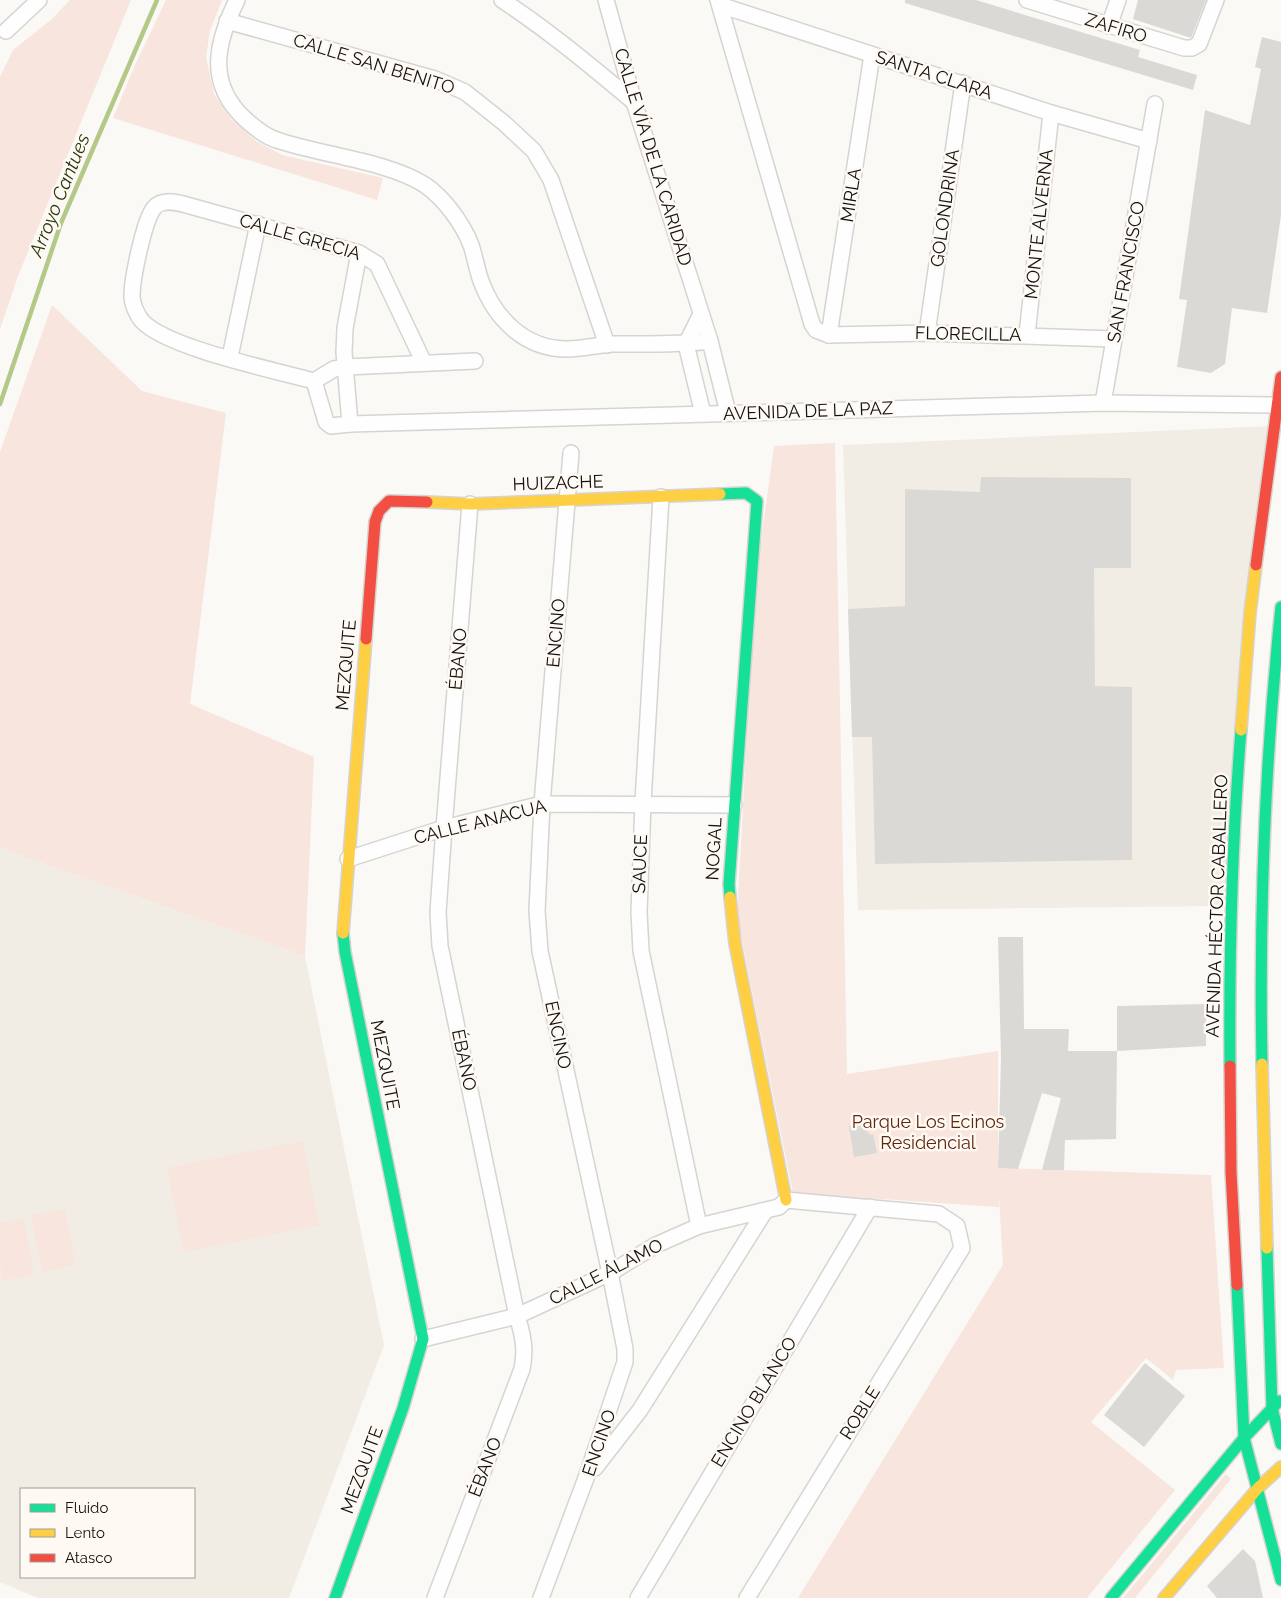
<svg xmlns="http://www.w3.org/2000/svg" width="1281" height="1598" viewBox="0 0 1281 1598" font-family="Raleway,sans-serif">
	<rect width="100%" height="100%" fill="#fbf9f6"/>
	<g fill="#f2ede4" fill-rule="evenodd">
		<path d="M1271,426L1228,906L858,910L843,445Z"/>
		<path d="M0,848L305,956L384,1345L289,1598H38L0,1582ZM21,1489H194V1577H21Z"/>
	</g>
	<g fill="#f8e5dd">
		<path d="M70,0H131L18,276L0,329V77L13,50L52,19Z"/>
		<path d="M166,0H222L210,31L206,57L214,94L231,119L256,141L282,155L383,178L377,200L113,118L135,65Z"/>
		<path d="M52,305L142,391L226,413L190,704L314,757L305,956L0,848V452Z"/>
		<path d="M835,443L847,1074L998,1051V1168L1211,1175L1224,1368L1176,1370L1173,1380L1146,1358L1091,1422L1175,1490L1087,1598H798L1003,1265L999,1196V1207L793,1193L737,917L755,585L774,446Z"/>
		<path d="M303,1141L319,1225L183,1252L167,1168Z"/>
		<path d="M65,1209L75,1265L42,1272L31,1215Z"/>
		<path d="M24,1219L34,1275L1,1281L0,1223Z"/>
		<path d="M1226,1474L1231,1479L1135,1598H1123Z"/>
	</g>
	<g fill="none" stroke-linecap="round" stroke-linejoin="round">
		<path stroke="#b4c988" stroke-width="4.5" d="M0,404L61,223L157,0"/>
	</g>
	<g fill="#dbd9d6">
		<path d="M905,0H976L1140,50L1138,57L1197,75L1193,90L905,3Z"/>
		<path d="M1138,0H1206L1191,38L1133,19Z"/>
		<path d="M1262,37L1281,42V215L1267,313L1232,308L1225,364L1211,373L1177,367L1187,300L1179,299L1205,110L1250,125L1261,69L1255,67Z"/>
		<path d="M981,477L1131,478V568H1094L1095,686L1132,687V860L875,864L872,737H852L848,609L905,606V489L980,492Z"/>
		<path d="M998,937H1023L1024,1029H1069L1068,1051H1117L1116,1139L1065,1140L1064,1170H1042L1061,1098L1042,1093L1018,1169L998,1168L1001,1058Z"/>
		<path d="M1206,1004V1046L1117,1051V1006Z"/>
		<path d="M862,1124L870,1135L873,1134L877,1153L854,1157L849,1126Z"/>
		<path d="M1145,1363L1185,1396L1144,1447L1104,1415Z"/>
		<path d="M1243,1549L1255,1561L1263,1598H1217L1207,1586Z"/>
	</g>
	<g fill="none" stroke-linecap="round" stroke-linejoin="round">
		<g stroke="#d5d4d1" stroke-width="18">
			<g id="street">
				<path d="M237,0C216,43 206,84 246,120C255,128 266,137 277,140C320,155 388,161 425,185C444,198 463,224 471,245C475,257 477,270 481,281C495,319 525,349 567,349C582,349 597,345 612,344C645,344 678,345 710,341"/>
				<path d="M502,0C549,31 591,66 634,102"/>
				<path d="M606,0L634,102L710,341L728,413"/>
				<path d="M718,0L812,324L816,330L829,335L927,333L1114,339"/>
				<path d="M1027,0L1184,48H1192L1199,44L1216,0"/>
				<path d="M720,5L1051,113L1149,141"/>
				<path d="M227,21L435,79L465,92L504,123L534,151L551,180L607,345"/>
				<path d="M1109,26L1118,0"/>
				<path d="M6,31L39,0"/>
				<path d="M701,314L686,344L703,414"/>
				<path d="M927,333L963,83"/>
				<path d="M829,335L872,55"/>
				<path d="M1027,335L1051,113"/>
				<path d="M230,357L258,224"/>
				<path d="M424,363L377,264L359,253L183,204C174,202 161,199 154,208C144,220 132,279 132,296C132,304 137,315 142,321C167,348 274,370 314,381L334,369L346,367L475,361"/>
				<path d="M314,381L326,422L331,426L350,424L1103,403L1281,405"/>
				<path d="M1103,403L1155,104"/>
				<path d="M350,424L344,352L345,328L359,253"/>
				<path d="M661,497L643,802L639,912L641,951L699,1226"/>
				<path d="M348,859L444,828L542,804L734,805"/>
				<path d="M423,1339L517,1316L610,1273L656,1245L699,1226L779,1207L786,1200L939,1214L957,1226L962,1248L747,1598"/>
				<path d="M595,1468L640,1410L765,1211"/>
				<path d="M435,1598L522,1369C526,1349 523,1335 517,1316L440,946L438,912L444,828L470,504"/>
				<path d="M541,1598L586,1478L625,1362V1349L610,1273L540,951L537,911L542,804L571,453"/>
				<path d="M638,1598L870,1207"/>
			</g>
		</g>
		<g stroke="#d5d4d1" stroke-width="14">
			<g id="fast">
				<path d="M720,494L746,493L757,501L729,884L730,897"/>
				<path d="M1262,1064C1259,911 1265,759 1281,607"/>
				<path d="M1230,1066C1229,954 1232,842 1241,730"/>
				<path d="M1267,1248L1272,1408L1281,1444"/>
				<path d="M1237,1285L1244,1438L1281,1580"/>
				<path d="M335,1598L403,1408L423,1339L345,952L343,933"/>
				<path d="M1111,1598L1244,1438L1279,1401"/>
			</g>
		</g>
		<g stroke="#d5d4d1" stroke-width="14">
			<g id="slow">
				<path d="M427,502L470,504L720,494"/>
				<path d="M1241,730L1250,613L1256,565"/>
				<path d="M730,897L735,944L786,1200"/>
				<path d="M343,933L366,639"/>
				<path d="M1262,1064L1267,1248"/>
				<path d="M1164,1598L1258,1488L1281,1467"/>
			</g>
		</g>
		<g stroke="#d5d4d1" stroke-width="14">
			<g id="jam">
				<path d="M1256,565L1281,377"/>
				<path d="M366,639L375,522L379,511L389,501L427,502"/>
				<path d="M1230,1066L1231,1172L1237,1285"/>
			</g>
		</g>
		<use href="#street" stroke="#fefefe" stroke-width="15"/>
		<use href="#fast" stroke="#16e098" stroke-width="11"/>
		<use href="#slow" stroke="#ffcf43" stroke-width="11"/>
		<use href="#jam" stroke="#f24e42" stroke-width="11"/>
	</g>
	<g text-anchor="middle" stroke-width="5" stroke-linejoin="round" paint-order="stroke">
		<g font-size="18" fill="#12110f" stroke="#fefaf3">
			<text transform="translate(1116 28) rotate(17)" y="6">ZAFIRO</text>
			<text transform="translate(374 64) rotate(17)" y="6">CALLE SAN BENITO</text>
			<text transform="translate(934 75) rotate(18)" y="6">SANTA CLARA</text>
			<text transform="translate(653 157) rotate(73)" y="6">CALLE VÍA DE LA CARIDAD</text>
			<text transform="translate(851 195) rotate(-81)" y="6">MIRLA</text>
			<text transform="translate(945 208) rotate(-82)" y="6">GOLONDRINA</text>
			<text transform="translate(1039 224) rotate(-84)" y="6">MONTE ALVERNA</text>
			<text transform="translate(300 237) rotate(16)" y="6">CALLE GRECIA</text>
			<text transform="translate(1126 272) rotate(-80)" y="6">SAN FRANCISCO</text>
			<text transform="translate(968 334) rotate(1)" y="6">FLORECILLA</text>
			<text transform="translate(808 411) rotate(-2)" y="6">AVENIDA DE LA PAZ</text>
			<text transform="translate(558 483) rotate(-2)" y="6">HUIZACHE</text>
			<text transform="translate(556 633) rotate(-85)" y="6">ENCINO</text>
			<text transform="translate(458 659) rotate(-85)" y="6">ÉBANO</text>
			<text transform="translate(346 665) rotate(-85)" y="6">MEZQUITE</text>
			<text transform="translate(480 822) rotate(-14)" y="6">CALLE ANACUA</text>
			<text transform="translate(714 849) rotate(-87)" y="6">NOGAL</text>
			<text transform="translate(640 864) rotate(-88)" y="6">SAUCE</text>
			<text transform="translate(1217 906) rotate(-88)" y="6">AVENIDA HÉCTOR CABALLERO</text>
			<text transform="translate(558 1035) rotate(78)" y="6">ENCINO</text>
			<text transform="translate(464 1060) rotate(78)" y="6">ÉBANO</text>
			<text transform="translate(385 1065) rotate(79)" y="6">MEZQUITE</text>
			<text transform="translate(606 1272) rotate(-27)" y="6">CALLE ÁLAMO</text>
			<text transform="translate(754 1402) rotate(-59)" y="6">ENCINO BLANCO</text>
			<text transform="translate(860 1413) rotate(-58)" y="6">ROBLE</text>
			<text transform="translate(599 1443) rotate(-71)" y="6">ENCINO</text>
			<text transform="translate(485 1467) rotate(-69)" y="6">ÉBANO</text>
			<text transform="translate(362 1470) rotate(-70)" y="6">MEZQUITE</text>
		</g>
		<g font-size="18" fill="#61260e" stroke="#fefaf3">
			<text x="928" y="1128">Parque Los Ecinos<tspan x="928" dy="21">Residencial</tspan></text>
		</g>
		<g font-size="19" font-style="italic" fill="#28350e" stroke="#fefaf3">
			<text transform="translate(59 195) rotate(-68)" y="7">Arroyo Cantues</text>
		</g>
	</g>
	<rect x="20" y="1488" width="175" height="90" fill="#fefaf3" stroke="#a09d98"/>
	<rect x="30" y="1504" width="25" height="8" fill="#16e098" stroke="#a09d98"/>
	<text x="65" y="1513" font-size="15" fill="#12110f">Fluido</text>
	<rect x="30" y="1529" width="25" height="8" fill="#ffcf43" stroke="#a09d98"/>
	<text x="65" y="1538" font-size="15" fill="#12110f">Lento</text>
	<rect x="30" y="1554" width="25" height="8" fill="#f24e42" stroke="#a09d98"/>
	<text x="65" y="1563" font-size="15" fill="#12110f">Atasco</text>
</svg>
